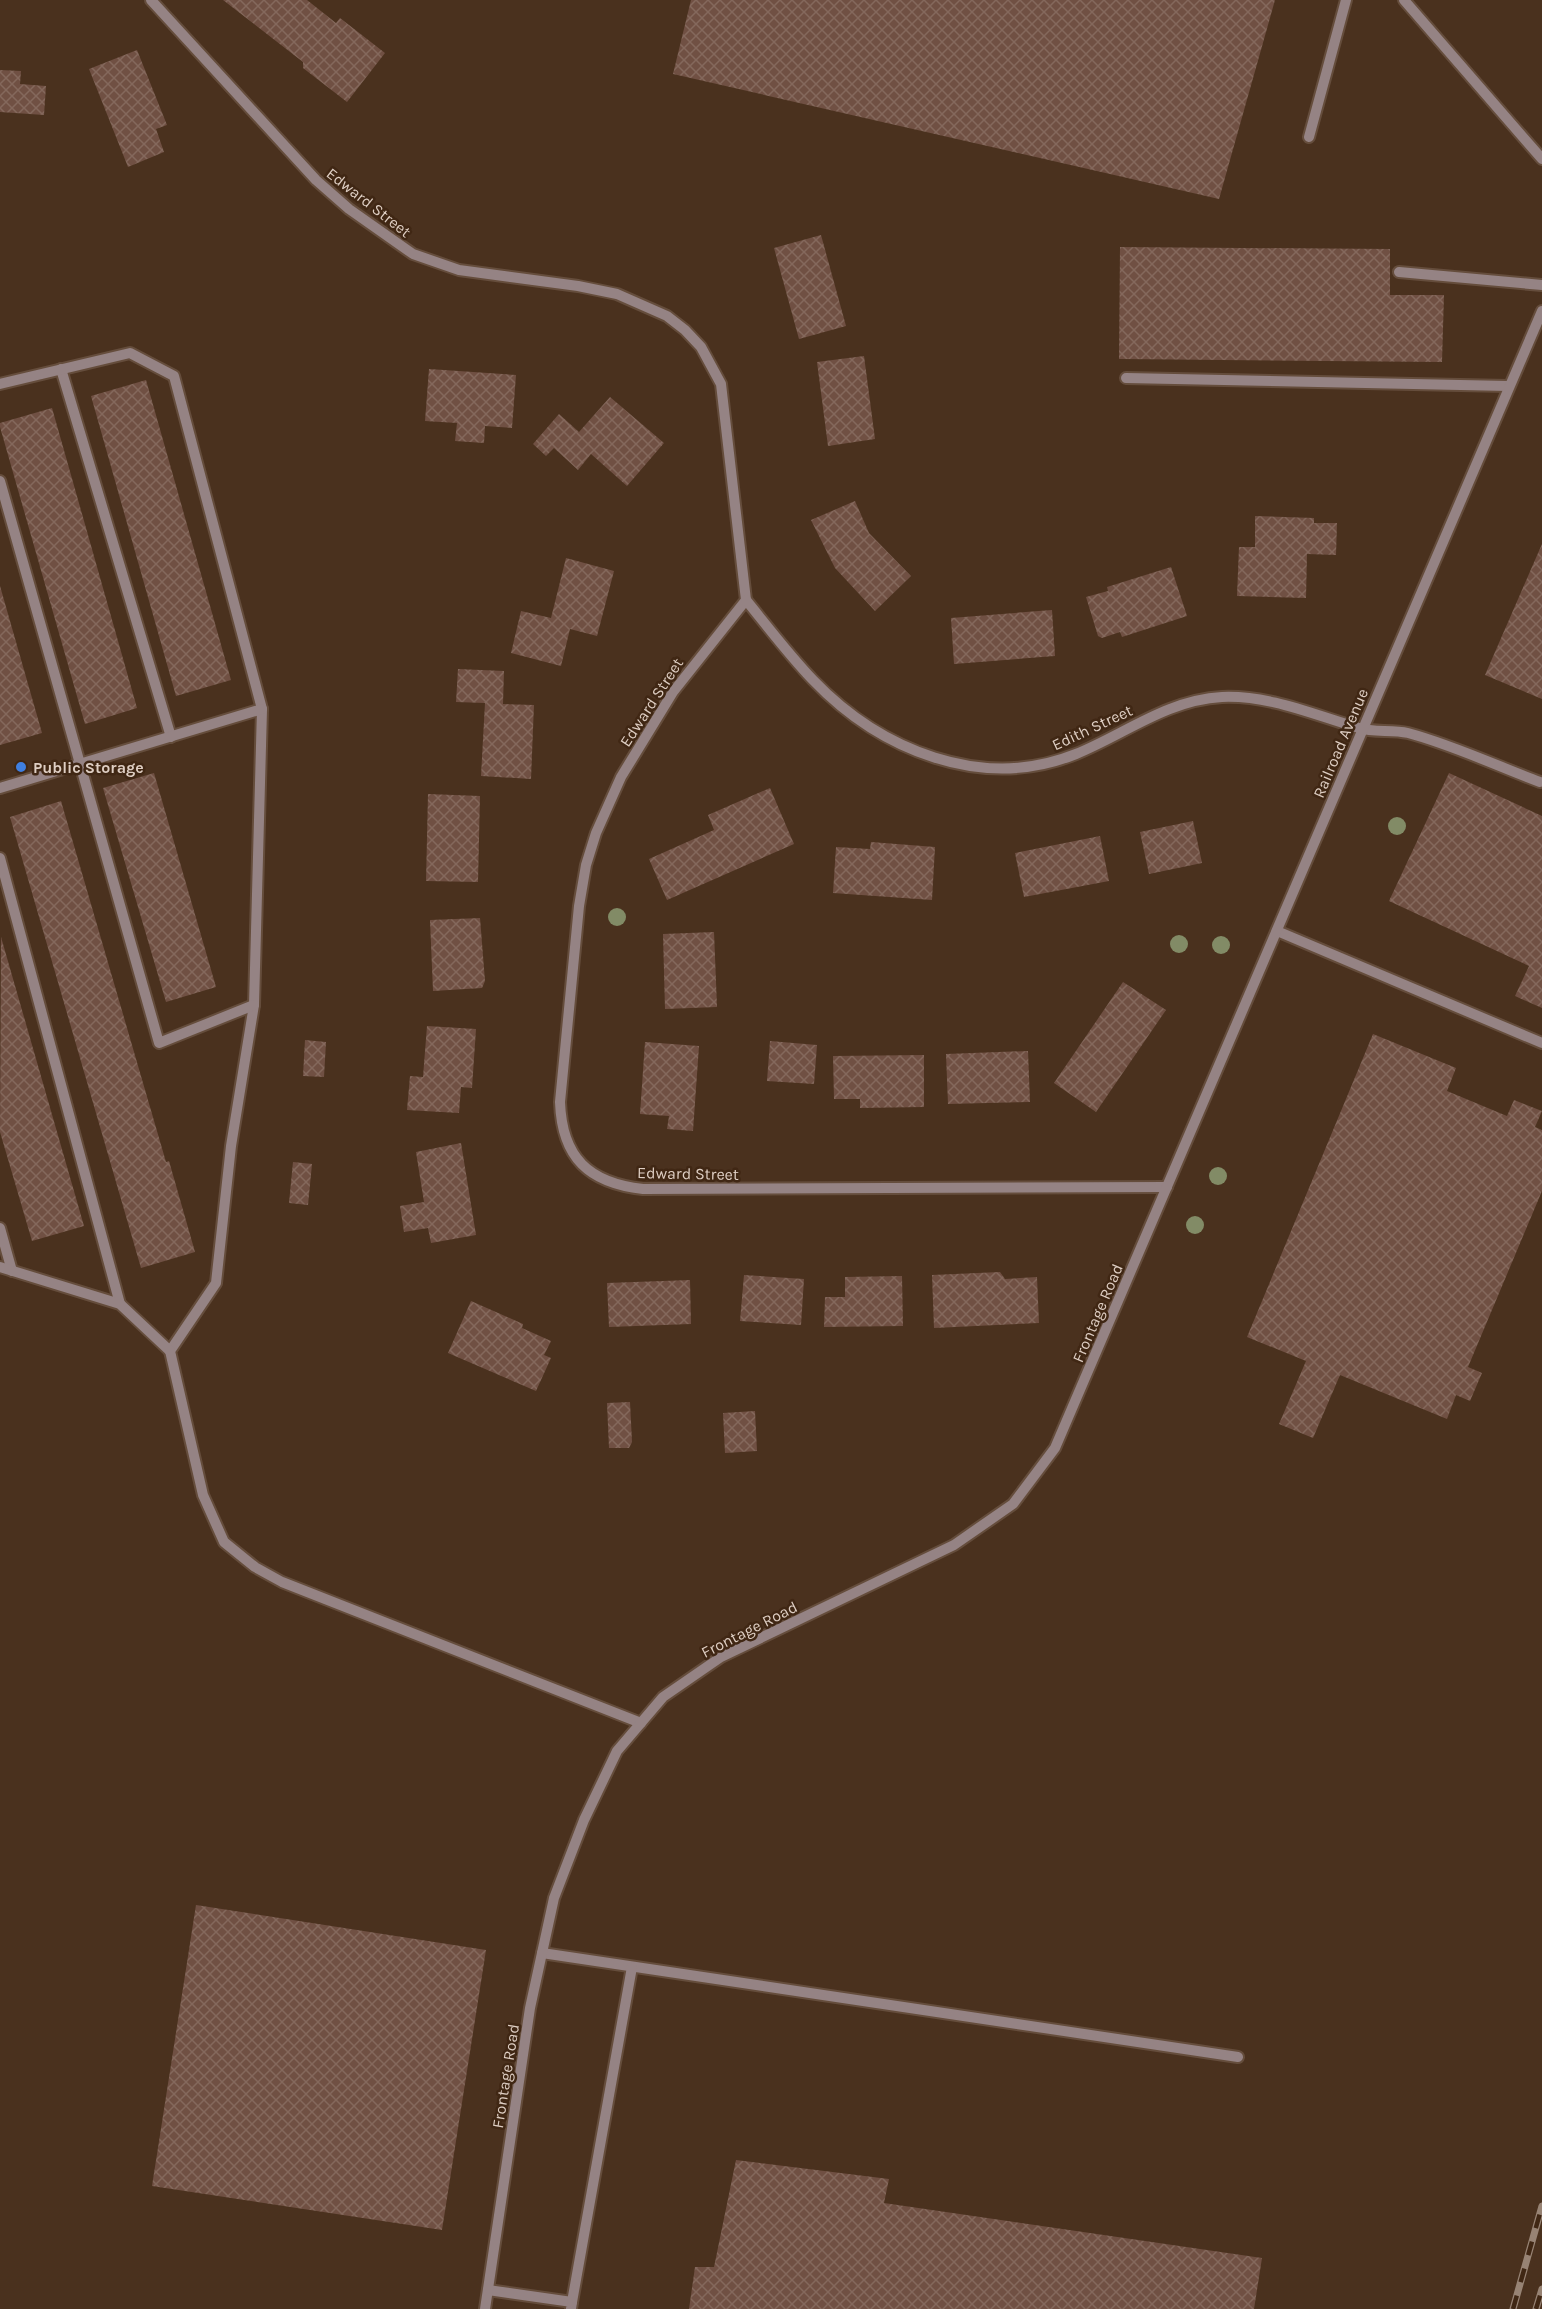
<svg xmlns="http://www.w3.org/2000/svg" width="1542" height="2309" viewBox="0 0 1542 2309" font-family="Karla,sans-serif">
	<defs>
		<pattern id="building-cross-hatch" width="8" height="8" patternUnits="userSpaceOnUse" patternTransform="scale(1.5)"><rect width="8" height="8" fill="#705043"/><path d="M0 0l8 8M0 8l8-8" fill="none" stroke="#84685c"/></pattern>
	</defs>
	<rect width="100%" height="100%" fill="#4a311e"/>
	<g fill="url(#building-cross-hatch)">
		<path d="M223,0H307L336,23L340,18L385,53L347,102L303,68V62Z"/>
		<path d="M691,0H1275L1219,199L673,74Z"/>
		<path d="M137,50L167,125L156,129L164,152L128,167L89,69Z"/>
		<path d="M0,70L21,71L20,84L46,86L44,115L0,112Z"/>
		<path d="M821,235L846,326L799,339L774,248Z"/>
		<path d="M1120,247L1390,249V295H1444L1442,362L1119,359Z"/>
		<path d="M864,356L875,439L828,446L817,362Z"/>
		<path d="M429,369L516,375L512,428L485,426L484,443L455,441L457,423L425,421Z"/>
		<path d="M146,380L231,680L176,696L91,396Z"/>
		<path d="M610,397L664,443L627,486L591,454L578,470L554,448L546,456L533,444L559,414L579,432Z"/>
		<path d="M52,408L137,708L85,724L0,427V423Z"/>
		<path d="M855,501L869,533L911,576L875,611L835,568L811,520Z"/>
		<path d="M1255,516L1314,518V523H1337L1336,555L1307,554L1306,598L1237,596L1239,547H1255Z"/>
		<path d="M1542,544V699L1485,675Z"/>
		<path d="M566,558L614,571L597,636L570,629L561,666L511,653L521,611L551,618Z"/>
		<path d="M1171,567L1187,616L1122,637L1120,632L1102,638L1098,636L1086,597L1108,591L1107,587Z"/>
		<path d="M0,586L42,733L0,745Z"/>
		<path d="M1052,610L1055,656L954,664L951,618Z"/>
		<path d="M458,669L504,671L503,704L534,705L531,779L481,776L485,703L456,702Z"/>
		<path d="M154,773L216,987L166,1002L103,788Z"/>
		<path d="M1449,773L1542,816V1008L1515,996L1529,966L1389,901Z"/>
		<path d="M770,788L794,844L667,900L649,859L714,830L708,815Z"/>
		<path d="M428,794L480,796L478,882L426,881Z"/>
		<path d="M61,801L166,1162L169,1161L195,1252L141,1268L10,817Z"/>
		<path d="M1193,821L1202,863L1149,874L1140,832Z"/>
		<path d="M1100,836L1109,881L1024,897L1015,853Z"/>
		<path d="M871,842L935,847L932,900L833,893L836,847L870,849Z"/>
		<path d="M480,918L485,981L482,988L433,991L430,920Z"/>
		<path d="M714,932L717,1007L665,1009L663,934Z"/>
		<path d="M1,937L84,1226L32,1241L0,1132Z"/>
		<path d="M1123,982L1166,1010L1096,1112L1054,1083Z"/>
		<path d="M427,1026L476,1029L472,1088L461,1087L459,1113L407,1110L410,1076L423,1077Z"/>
		<path d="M1373,1034L1456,1068L1447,1091L1507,1116L1514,1100L1542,1111L1535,1127L1542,1130V1191L1468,1367L1482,1373L1470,1401L1456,1395L1447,1419L1340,1375L1313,1438L1279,1424L1306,1361L1247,1337Z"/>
		<path d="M305,1040L326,1042L324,1077L303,1076Z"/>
		<path d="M770,1041L817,1045L814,1084L767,1081Z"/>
		<path d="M645,1042L699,1046L693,1131L667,1129L669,1116L640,1114Z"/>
		<path d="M1028,1051L1030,1102L948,1104L946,1054Z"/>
		<path d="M924,1055V1107L860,1108V1099H834L833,1056Z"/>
		<path d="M461,1143L476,1235L431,1243L428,1228L404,1232L400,1206L424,1202L416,1152Z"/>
		<path d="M293,1162L312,1164L308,1205L289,1203Z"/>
		<path d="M1000,1272L1005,1279L1037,1277L1039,1323L934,1328L932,1275Z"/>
		<path d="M744,1275L804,1279L801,1325L740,1321Z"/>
		<path d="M902,1276L903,1326L824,1327L825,1297H845V1277Z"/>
		<path d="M690,1280L691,1324L609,1327L607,1283Z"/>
		<path d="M471,1301L523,1324L522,1328L551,1341L544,1355L551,1358L536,1391L448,1353Z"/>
		<path d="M630,1402L632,1442L629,1448H609L607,1403Z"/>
		<path d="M755,1411L757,1451L725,1453L723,1413Z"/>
		<path d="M196,1905L486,1950L442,2230L152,2186Z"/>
		<path d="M736,2160L889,2179L884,2203L1262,2258L1254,2309H689L695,2267H714Z"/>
	</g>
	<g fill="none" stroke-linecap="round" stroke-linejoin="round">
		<g stroke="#654d3c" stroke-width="14">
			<g id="minor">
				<path d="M151,0L316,180L349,209L413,254L459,270L578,286L617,294L667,316L685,330L701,347L721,384L746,600L673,692L621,777L596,833L586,865L579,906L560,1102C562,1158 589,1183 643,1189L1167,1187"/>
				<path d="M1404,0L1542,159"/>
				<path d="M1309,137L1346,0"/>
				<path d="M1399,272L1542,285"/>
				<path d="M61,369L171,737"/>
				<path d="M1126,378L1508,386"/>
				<path d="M0,384L130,353L174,376L262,709L254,1005L231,1146L216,1283L170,1351L203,1495L224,1542L255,1567L282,1582L641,1723"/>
				<path d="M0,481L159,1043L254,1005"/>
				<path d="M746,600C768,627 789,655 813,680C880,750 982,792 1076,754C1125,734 1167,700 1222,697C1270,695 1314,715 1359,728C1374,733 1392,729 1408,733C1453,745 1497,766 1540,782"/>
				<path d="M0,788L262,709"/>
				<path d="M0,858L120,1304"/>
				<path d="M1277,931L1542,1043"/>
				<path d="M0,1228L12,1271"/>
				<path d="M0,1267L120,1304L170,1351"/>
				<path d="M542,1953L1238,2057"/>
				<path d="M488,2290L572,2302L571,2309"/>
				<path d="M572,2302L632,1967"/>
				<path d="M485,2309L530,2008L554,1898L584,1820L617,1751L663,1697L721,1657L954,1545L1013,1504L1055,1448L1542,311"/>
			</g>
		</g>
		<use href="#minor" stroke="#958384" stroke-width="10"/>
		<g stroke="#978374" stroke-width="7">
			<g id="rail">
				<path d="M1513,2309L1542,2206"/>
				<path d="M1536,2309L1542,2289"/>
			</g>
		</g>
		<use href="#rail" stroke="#402714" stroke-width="4.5" stroke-dasharray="14" stroke-linecap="butt"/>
	</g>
	<g fill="#828b66">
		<circle cx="1397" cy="826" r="9"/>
		<circle cx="617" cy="917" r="9"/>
		<circle cx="1179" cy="944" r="9"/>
		<circle cx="1221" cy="945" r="9"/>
		<circle cx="1218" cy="1176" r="9"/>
		<circle cx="1195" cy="1225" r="9"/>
	</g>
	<circle fill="#3f7fe0" stroke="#402714" stroke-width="2" cx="21" cy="767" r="6"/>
	<g text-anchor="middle" stroke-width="5" stroke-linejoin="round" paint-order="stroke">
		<g font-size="16" fill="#decec3" stroke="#402714">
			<text transform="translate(369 202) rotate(38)" y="6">Edward Street</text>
			<text transform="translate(651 702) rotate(-57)" y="6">Edward Street</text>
			<text transform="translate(1092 727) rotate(-25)" y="6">Edith Street</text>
			<text transform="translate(1340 743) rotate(-67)" y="6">Railroad Avenue</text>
			<text transform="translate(688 1173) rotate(1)" y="6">Edward Street</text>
			<text transform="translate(1097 1313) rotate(-67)" y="6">Frontage Road</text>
			<text transform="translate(749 1629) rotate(-27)" y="6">Frontage Road</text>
			<text transform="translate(505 2076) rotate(-81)" y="6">Frontage Road</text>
		</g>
		<g font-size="16" font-weight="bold" fill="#decec3" stroke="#402714" text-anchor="start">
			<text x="33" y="773">Public Storage</text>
		</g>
	</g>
</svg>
